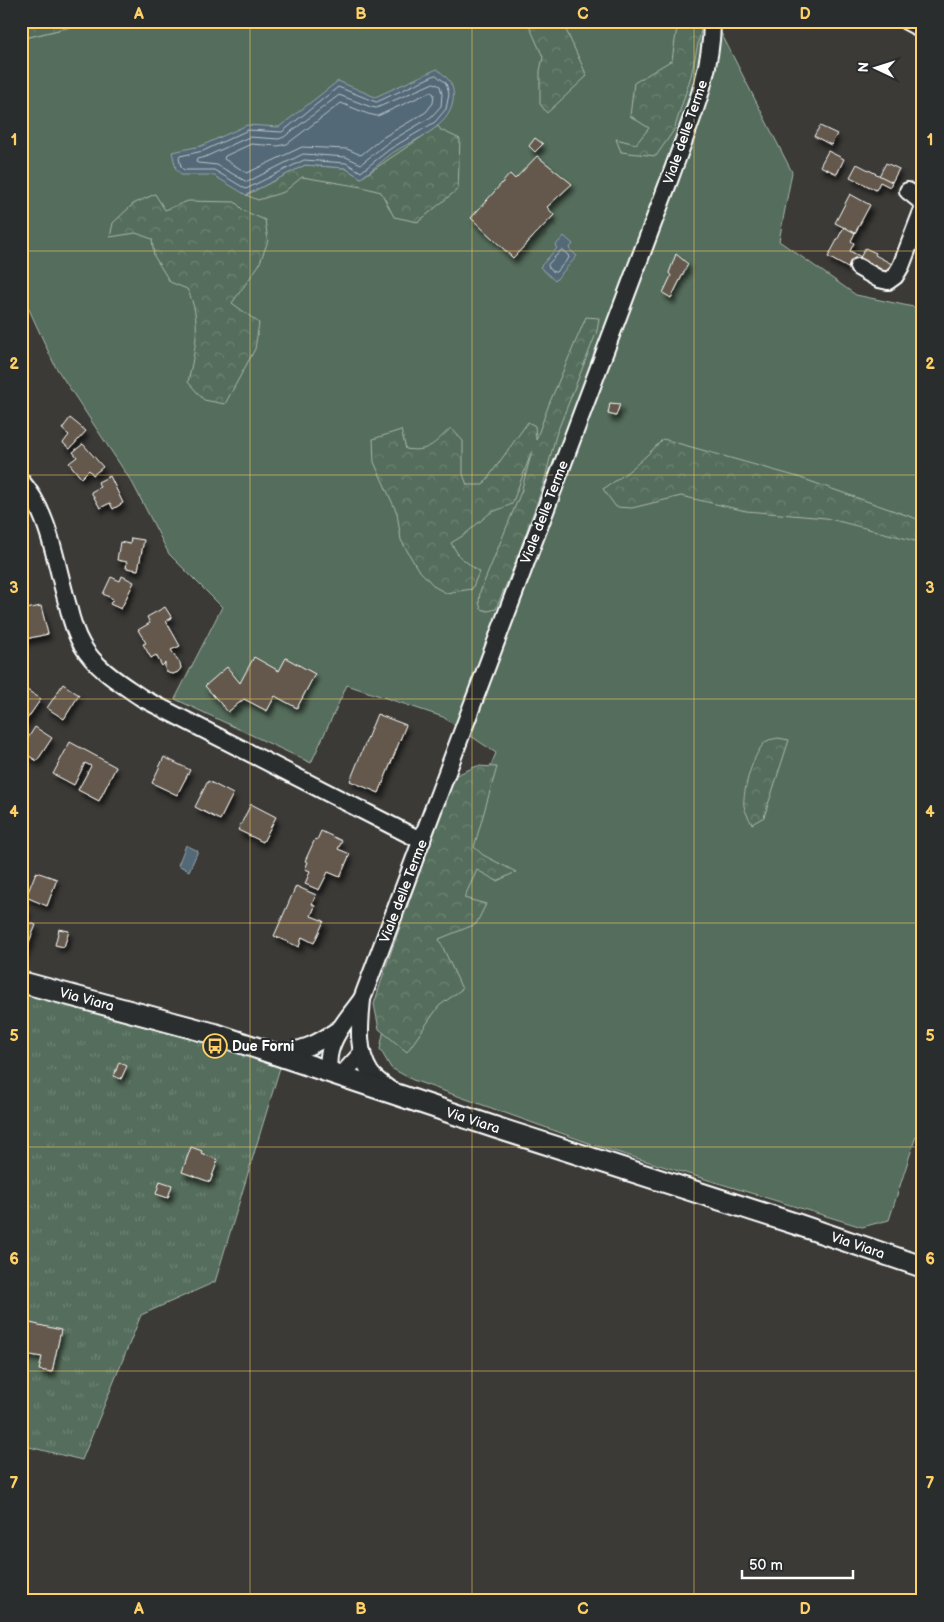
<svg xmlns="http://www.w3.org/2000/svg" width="944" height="1622" viewBox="0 0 944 1622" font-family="'Balsamiq Sans',sans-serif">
	<defs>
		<pattern id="forest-crowns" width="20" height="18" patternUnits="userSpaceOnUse" patternTransform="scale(1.25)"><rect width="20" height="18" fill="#556d5b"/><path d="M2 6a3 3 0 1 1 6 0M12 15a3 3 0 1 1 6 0" fill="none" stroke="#6e8374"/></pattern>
		<pattern id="park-tufts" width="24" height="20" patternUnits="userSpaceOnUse" patternTransform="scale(1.25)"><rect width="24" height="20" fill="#556d5b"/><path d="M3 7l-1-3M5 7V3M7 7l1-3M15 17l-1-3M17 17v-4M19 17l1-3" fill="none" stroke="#6e8374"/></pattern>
		<filter id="shadow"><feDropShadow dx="3" dy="5.5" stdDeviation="2.5" flood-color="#0009"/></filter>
	</defs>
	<rect width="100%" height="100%" fill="#3b3a37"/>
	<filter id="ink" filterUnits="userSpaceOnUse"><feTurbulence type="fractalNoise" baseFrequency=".02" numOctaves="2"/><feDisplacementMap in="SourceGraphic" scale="10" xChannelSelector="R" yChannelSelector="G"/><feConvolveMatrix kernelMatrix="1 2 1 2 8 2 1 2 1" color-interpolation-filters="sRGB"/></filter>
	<g filter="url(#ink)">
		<path fill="#556d5b" stroke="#aab6ad" d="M95,21H715L792,172L779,241L856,295L923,309V1125L916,1136L889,1220L862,1227L600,1147L413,1080L391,1068L380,1049L388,1009L496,753L443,717L347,685L311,763L175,699L222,607L169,554L133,484L55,366L21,292V39Z"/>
		<g fill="url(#forest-crowns)" stroke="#aab6ad">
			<path d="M21,21H95L21,39Z"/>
			<path d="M527,21H562L587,76L547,113L540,104V71L543,57Z"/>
			<path d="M678,21H703L691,76L674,130L656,156L621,152L616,139L636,144L649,128L630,116L634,83L672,60Z"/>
			<path d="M438,126L441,130L460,139L458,189L418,222L394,217L381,192L362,187L302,177L284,192L258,200L246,195L305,165L345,168L361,178Z"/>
			<path d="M155,194L165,210L188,201L235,202L244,211L265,220L268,241L259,265L232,303L259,323L255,349L225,404L204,400L188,382C195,350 203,320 187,289L170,282L154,256L152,239L136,233L110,237L113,223L133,204Z"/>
			<path d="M586,317L599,318L597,331L556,435L543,486L514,566L496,609L488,611L481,609L479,602L480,592L521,492L532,451L512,504L490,513L464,535L451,543L459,556L479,572L472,589L446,593L435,587L417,568L401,540L397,513L374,462L373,439L401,430L406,449C429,453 435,442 451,428L463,441V474L467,485H483L528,422L535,426L536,440L549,404Z"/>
			<path d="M663,439L798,477L923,521V543L826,518L746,511L681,496L632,508L616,507L603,489C626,475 645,458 663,439Z"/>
			<path d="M778,738L789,740L764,817L752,824C749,818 745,812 744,806C742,792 754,749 767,741C770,739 775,739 778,738Z"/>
			<path d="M477,766L497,767L474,847L483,855L516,872L497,881L477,870L464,898L486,904L476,924L439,939L462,989L439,1006L407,1052L379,1029L374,1004L385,969L454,776Z"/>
		</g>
		<path fill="url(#park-tufts)" stroke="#aab6ad" d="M31,977L282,1061L215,1282L141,1315L82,1460L21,1445V1007Z"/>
		<g fill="#536977" stroke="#98a5ad">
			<path d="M437,69C449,79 455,84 453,101C449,128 415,139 394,152C383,160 372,170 361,178L345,168L305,165L246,195L213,175H181L176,169L172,152L201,146L247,125L279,127L338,81L375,97Z"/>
			<path d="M564,236L573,244L569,249L577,256L555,281L540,267L557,248L555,246Z"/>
			<path d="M186,845L198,851L189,871L178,865Z"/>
		</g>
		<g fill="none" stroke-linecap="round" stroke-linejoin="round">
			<g stroke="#bac3c9" stroke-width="1">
				<path d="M436,75L446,83L449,94L446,109L435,122L390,149L361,172L346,163L304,160L246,189L214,170H184L181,167L179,158L180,156L203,151L248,130L282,132L338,87L376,102Z"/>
				<path d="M434,83L440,86L442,94L441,106L431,117L386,144L361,164L346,157L303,154L247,182L217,165L198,163L196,162L197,159L205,157L249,137L279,139L284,137L339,95L371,107L376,108Z"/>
				<path d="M431,92L434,94L433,103L426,112L382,138L361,155L347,149L302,147L247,173L224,159L225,156L251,144L278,146L287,144L341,103L368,114L377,116Z"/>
				<path d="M562,250L568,255L569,258L556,272H554L549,268L548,265Z"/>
			</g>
		</g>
		<g fill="#63594b" stroke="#fff" filter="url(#shadow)">
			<path d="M820,126L837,134L831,145L814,136Z"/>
			<path d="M535,138L543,144L535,152L529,146Z"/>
			<path d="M828,151L844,159L837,174L820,166Z"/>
			<path d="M537,156L572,184L547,207L554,215L513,258L471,218L510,174L515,179Z"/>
			<path d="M886,163L899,169L892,182L879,176Z"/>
			<path d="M857,164L892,182L890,187L880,182L876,190L850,177Z"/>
			<path d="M850,194L870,205L855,233L835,223Z"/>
			<path d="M844,227L855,233L851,241L854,243L850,251L861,257L859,260L857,259L855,264L851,262L848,268L828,257Z"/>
			<path d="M865,248L876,253L875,255L892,264L887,273L859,260Z"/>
			<path d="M676,254L688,264L671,298L663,293L671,276L669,273Z"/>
			<path d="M610,403L620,404L616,416L608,414Z"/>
			<path d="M70,418L86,431L70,449L63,443L69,435L62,429Z"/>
			<path d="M83,444L103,467L93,475L89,470L81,478L69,463L77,457L73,452Z"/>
			<path d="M110,476L123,503L113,509L110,503L100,508L91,492L100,487L98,482Z"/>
			<path d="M131,538L144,540L138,570L126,568L127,562L117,560L120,542L130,544Z"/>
			<path d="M122,576L134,582L121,609L110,604L113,599L103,594L111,577L120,581Z"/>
			<path d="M41,606L48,634L21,640V610Z"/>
			<path d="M165,607L172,618L166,621L180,646L171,650L180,663L181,668L178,672L173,674L168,673L165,669V663L162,666L156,655L151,658L143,644L146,643L138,630L150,623L147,617Z"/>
			<path d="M254,657L279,671L286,658L315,674L297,708L275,696L267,711L244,699L228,712L205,686L227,667L240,683Z"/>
			<path d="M63,684L79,695L64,719L47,708Z"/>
			<path d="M24,688L41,699L25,722L21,720V693Z"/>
			<path d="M377,714L406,725L379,793L350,781Z"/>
			<path d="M35,727L52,738L37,761L21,751V749Z"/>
			<path d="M70,742L116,767L99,801L78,790L91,766L85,763L74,785L53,774Z"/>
			<path d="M164,757L190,770L177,795L152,783Z"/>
			<path d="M208,781L233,794L220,820L195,807Z"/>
			<path d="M251,804L276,817L263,842L238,830Z"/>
			<path d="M321,831L342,841L338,849L350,854L340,877L328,872L319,890L305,884L310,871L305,869L308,862L305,861L315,839L317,840Z"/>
			<path d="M36,872L57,879L47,906L26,897Z"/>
			<path d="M296,886L316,895L312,904L315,906L311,916L324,921L314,943L302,937L299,947L274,936Z"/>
			<path d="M21,907L28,909L24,921L21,920Z"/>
			<path d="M21,920L36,925L22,959H21Z"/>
			<path d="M59,929L69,931L64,947L55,945Z"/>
			<path d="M119,1062L127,1066L121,1079L114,1076Z"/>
			<path d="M191,1147L202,1151L201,1153L218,1160L210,1182L182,1172Z"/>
			<path d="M160,1181L172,1185L168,1198L156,1194Z"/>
			<path d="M21,1321L61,1330L52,1372L39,1370L42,1357L25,1354L21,1365Z"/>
		</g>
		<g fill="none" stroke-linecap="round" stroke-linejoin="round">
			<g stroke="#fff" stroke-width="20">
				<g id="minor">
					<path d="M906,21L923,30"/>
					<path d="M908,191L923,203"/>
					<path d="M858,267L879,279L888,281L895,276L901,266L923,209"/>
					<path d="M21,481C50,513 56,566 68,606C71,619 75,633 82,645C96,669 120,683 142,698L422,841"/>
					<path d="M275,1054C304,1050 316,1045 339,1029"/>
					<path d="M330,1073C322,1046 347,1019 362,999"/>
					<path d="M341,1076L362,1053"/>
					<path d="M390,1090C384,1085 374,1079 370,1072C356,1050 360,1024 362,999L670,178C688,127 712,76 712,21"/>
				</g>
			</g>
			<g stroke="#fff" stroke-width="24">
				<path id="major" d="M21,982L215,1034L491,1126L796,1224L923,1267"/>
			</g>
			<use href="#minor" stroke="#2a2d2e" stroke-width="16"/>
			<use href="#major" stroke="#2a2d2e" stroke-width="20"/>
		</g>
	</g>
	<path fill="none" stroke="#ffd166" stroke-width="1" stroke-opacity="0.55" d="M250,21V1601M472,21V1601M694,21V1601M21,251H923M21,475H923M21,699H923M21,923H923M21,1147H923M21,1371H923"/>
	<defs>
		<g id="bus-ring" transform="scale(1.25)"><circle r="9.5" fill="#2a2d2e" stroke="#ffd166" stroke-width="1.5"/><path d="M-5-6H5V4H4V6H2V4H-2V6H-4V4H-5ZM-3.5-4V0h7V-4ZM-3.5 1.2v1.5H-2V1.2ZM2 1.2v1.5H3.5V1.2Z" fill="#ffd166"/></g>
	</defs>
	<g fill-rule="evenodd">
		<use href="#bus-ring" x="215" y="1046"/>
	</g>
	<g text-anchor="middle" stroke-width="4.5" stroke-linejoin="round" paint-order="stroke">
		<g font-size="14" fill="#fff" stroke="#2a2d2e">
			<text transform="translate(685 132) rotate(-71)" y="5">Viale delle Terme</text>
			<text transform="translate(544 512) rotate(-69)" y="5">Viale delle Terme</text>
			<text transform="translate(403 891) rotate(-69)" y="5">Viale delle Terme</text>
			<text transform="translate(87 999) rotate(15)" y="5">Via Viara</text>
			<text transform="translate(473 1120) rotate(18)" y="5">Via Viara</text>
			<text transform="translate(858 1245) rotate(19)" y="5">Via Viara</text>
		</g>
		<g font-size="14" font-weight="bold" fill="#fff" stroke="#2a2d2e" text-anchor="start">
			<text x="232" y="1051">Due Forni</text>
		</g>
	</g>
	<rect width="944" height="1622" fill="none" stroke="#2a2d2e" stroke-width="55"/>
	<g transform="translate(876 68) rotate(274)" stroke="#2a2d2e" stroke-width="4" paint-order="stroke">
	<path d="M0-4L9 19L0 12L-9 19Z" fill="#ffffff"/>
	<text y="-8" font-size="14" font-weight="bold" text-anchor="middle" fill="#ffffff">N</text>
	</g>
	<path d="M742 1570v8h111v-8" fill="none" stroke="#ffffff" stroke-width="2.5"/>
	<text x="749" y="1570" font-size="15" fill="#ffffff" stroke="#2a2d2e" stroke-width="4" paint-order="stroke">50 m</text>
	<rect x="28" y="28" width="888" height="1566" fill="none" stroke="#ffd166" stroke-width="2"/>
	<g font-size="16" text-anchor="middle" font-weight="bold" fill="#ffd166">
		<text x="139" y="19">A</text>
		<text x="361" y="19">B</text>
		<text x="583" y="19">C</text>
		<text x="805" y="19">D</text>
		<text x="14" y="145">1</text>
		<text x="930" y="145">1</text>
		<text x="14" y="369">2</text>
		<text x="930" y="369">2</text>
		<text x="14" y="593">3</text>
		<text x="930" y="593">3</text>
		<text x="14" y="817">4</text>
		<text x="930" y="817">4</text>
		<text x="14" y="1041">5</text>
		<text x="930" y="1041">5</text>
		<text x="14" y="1264">6</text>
		<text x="930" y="1264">6</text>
		<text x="14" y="1488">7</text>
		<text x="930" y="1488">7</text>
		<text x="139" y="1614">A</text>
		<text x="361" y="1614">B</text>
		<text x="583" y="1614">C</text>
		<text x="805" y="1614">D</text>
	</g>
</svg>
